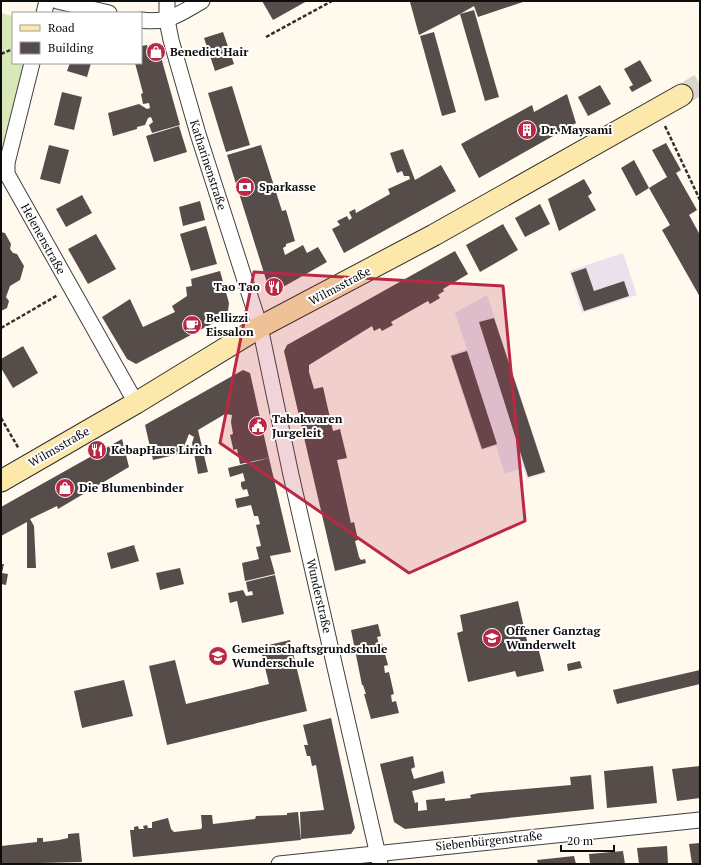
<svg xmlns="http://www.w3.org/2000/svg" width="701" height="865" viewBox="0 0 701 865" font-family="'PT Serif',serif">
	<rect width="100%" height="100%" fill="#fff9ee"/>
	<g fill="#e9e2ec">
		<path d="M623,253L637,295L582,313L569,271Z"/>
		<path d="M487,295L546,473L527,479L523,467L505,474L496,446L481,450L450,355L467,349L455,313Z"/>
	</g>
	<path fill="#d8e8b8" d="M1,13L13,16V63H25L1,164Z"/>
	<g fill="#564d4a">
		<path d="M262,1H307L273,20Z"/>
		<path d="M411,1H526L478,17L474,6L460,14L474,10L499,97L485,101L460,14L419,35L410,2Z"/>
		<path d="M223,32L234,64L215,71L204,38Z"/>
		<path d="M434,32L456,112L442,116L420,36Z"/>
		<path d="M147,45L149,51L155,49L159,50L180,125L152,133L149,125L153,122L151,117L148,118L145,125L137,127V129L113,136L108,113L139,104L147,109L150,108L149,103L143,104L141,94L143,93L135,63H141V46Z"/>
		<path d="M640,60L652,81L632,92L629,87L633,85L624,69Z"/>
		<path d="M70,63H91L87,77L67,71Z"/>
		<path d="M600,85L611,104L588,116L578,97Z"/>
		<path d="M232,86L250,145L226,152L208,93Z"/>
		<path d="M62,92L82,97L74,130L54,125Z"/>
		<path d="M567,94L576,123L479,178L461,144L532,105L534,112Z"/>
		<path d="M179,126L187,152L154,162L146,136Z"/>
		<path d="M666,143L681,170L676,173L697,210L689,215L700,235V297L662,230L670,225L649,188L667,177L652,150Z"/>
		<path d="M49,145L69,150L60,184L40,179Z"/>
		<path d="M261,145L282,211L286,210L295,241L286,244V246L283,248L285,255L303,245L307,253L318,247L327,262L276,291L269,289L227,155Z"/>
		<path d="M403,149L415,180L441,165L456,191L344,253L332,229L340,225L337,221L347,216L349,220L352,218L349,212L355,209L356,213L390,194L388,189L410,179L409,176H404L402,171L397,173L390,153Z"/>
		<path d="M634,160L649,188L636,196L621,168Z"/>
		<path d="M584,179L592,193L588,196L596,210L559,231L548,199Z"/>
		<path d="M82,195L92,213L66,227L56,209Z"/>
		<path d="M200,201L205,220L183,226L179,207Z"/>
		<path d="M540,204L550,224L525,237L515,218Z"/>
		<path d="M503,224L518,250L480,272L466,245Z"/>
		<path d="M206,226L217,264L191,271L180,234Z"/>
		<path d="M1,232L5,233L11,244L10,249L13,253L17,254L24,266L20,280L10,286L6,297L9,301L7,308L1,311Z"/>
		<path d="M96,234L116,269L88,284L68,249Z"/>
		<path d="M455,251L468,274L443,289L444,291L438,295L440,298L430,304L428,301L391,322L393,325L382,331L380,328L374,331L372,326L309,365V372L314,389L323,387L333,431L340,429L347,458L337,460L351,523L354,522L358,540L355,541L359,557L361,560L365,559L366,563L335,571L284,351L287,345Z"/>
		<path d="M586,268L594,291L624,281L629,296L584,311L571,273Z"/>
		<path d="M220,271L229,303L228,311L221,319L136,364L127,359L102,317L130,299L143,327L175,312L172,306L187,296L186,287L192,286L191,279Z"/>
		<path d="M494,318L545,472L528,477L479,322Z"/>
		<path d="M23,346L38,373L13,388L1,368V359Z"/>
		<path d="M467,351L497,444L482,449L451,356Z"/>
		<path d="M243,370L250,373L269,458L240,464L237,449L233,450V448L230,435L233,434L231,422L232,415L225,414L198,430L208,472L198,474L192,443L194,437L189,434L185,444L187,452L153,460L145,425Z"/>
		<path d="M122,439L129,467L58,509L57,506L30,519L34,526L36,568H27V522L1,536V507Z"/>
		<path d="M269,458L291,552L270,556L275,574L245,581L242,563L259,559L256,547L261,546L256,525L260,524L258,516H254L251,505L237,508L235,499L249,496L247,489L243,490L241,486V482L245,481L243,473L230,477L228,468Z"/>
		<path d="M134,545L139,561L111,569L107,553Z"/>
		<path d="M1,564H4L2,573L8,574L6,585L1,584Z"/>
		<path d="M180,568L184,584L160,590L156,573Z"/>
		<path d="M275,575L284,614L242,623L237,601L230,603L228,593L243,590L246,596L253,595L252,591L248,592L246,582Z"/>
		<path d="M518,601L528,645L537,643L544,671L517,677L515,671L468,682L457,633L463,631L460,615Z"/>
		<path d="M378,624L381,636L377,637L379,644L382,643L388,665L384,666L385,673L389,672L394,694L391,695L392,702L396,701L399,713L371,719L364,694H366L363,685H362L351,630Z"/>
		<path d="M290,640L307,711L167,745L149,666L175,660L186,704L269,684L260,647Z"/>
		<path d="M580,661L582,668L568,671L567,664Z"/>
		<path d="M700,670V684L617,704L613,690Z"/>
		<path d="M124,680L133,716L82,728L74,691Z"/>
		<path d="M331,718L355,828L351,834L301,839L300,812L324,810L316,765L312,766L310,756H307L304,745H308L303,725Z"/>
		<path d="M413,756L415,767L411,769L414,779L443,771L445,783L412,791L415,803L418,802V811L427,810L426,800L445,798V801L471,798L470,795L479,793L571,785L570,777L591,775L594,809L405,829L394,822L380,764Z"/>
		<path d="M653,766L657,803L607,808L604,771Z"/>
		<path d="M700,766V798L677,801L672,769Z"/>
		<path d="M298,812L301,840L133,857L130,830H134V827L138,826L139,829H144L143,826L147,825L148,828H152V822L168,818L171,829L174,832L201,829L202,827L201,815H212L213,824L255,819L256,816L287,815V813Z"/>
		<path d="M79,833L82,862L1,864V846L37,842V838H43V842L59,840L68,838V834Z"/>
		<path d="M700,843V864H692L689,844Z"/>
		<path d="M667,846L668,864H639L637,848Z"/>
		<path d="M623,851L625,864H590L589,854Z"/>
		<path d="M574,856L576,864H538L537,860Z"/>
	</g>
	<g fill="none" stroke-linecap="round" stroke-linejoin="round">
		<path stroke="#dbd6cc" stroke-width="21" stroke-dasharray="21 10" stroke-linecap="butt" d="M682,95L700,84"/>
		<g stroke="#404040" stroke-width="17">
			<g id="street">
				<path d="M57,1L109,13"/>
				<path d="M167,1V20L171,40L198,134L260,327L291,475L380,864"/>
				<path d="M44,13L47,1"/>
				<path d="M141,20C168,24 179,14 202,1"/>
				<path d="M32,63L7,163V174L136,403"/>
				<path d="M279,864L700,820"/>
			</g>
		</g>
		<g stroke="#2f2f2f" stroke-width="23">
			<path id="secondary" d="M1,481L136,403L260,327L434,235L682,95"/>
		</g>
		<g stroke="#2f2f2f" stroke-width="2.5" stroke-dasharray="4 2" stroke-linecap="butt">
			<path d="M266,37L332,1"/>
			<path d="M1,54L13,49"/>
			<path d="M665,126L700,200"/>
			<path d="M1,328L58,295"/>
			<path d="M1,418L19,449"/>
		</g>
		<use href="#street" stroke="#fff" stroke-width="15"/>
		<use href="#secondary" stroke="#fde8ab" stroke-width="21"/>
	</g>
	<path fill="#ba2944" fill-opacity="0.2" stroke="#ba2944" stroke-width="3" stroke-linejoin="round" d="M254,272L503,286L525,521L409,573L220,443Z"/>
	<defs>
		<g id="shop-disc" transform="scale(1)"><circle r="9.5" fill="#ba2944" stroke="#fff"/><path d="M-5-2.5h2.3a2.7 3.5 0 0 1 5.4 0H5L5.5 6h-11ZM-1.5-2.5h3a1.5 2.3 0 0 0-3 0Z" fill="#fff"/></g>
		<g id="building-disc" transform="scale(1)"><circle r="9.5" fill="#ba2944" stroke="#fff"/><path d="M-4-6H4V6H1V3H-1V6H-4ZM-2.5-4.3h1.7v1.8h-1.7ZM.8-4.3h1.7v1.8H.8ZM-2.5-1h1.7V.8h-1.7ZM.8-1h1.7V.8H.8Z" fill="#fff"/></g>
		<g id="bank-disc" transform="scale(1)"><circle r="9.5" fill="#ba2944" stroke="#fff"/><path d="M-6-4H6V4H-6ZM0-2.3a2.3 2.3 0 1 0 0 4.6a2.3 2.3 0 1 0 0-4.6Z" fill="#fff"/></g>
		<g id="restaurant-disc" transform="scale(1)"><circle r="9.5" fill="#ba2944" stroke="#fff"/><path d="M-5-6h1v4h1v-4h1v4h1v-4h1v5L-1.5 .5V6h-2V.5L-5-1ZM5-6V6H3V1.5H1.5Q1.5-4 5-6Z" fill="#fff"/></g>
		<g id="cafe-disc" transform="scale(1)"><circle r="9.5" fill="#ba2944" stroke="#fff"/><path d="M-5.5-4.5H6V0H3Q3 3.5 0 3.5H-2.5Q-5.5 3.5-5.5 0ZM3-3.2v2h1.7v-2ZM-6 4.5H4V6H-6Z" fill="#fff"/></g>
		<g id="civic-disc" transform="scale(1)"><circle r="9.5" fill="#ba2944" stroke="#fff"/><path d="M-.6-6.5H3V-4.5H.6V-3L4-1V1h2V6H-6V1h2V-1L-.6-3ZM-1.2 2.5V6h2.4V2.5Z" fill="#fff"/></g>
		<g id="school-disc" transform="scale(1)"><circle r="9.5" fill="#ba2944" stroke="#fff"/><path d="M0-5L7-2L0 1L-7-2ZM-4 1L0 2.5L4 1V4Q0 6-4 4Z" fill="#fff"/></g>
	</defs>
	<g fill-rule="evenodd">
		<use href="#shop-disc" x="156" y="52"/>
		<use href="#building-disc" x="527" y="130"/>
		<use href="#bank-disc" x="245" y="187"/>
		<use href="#restaurant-disc" x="274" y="287"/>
		<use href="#cafe-disc" x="192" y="325"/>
		<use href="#civic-disc" x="258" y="426"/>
		<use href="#restaurant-disc" x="97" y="450"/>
		<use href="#shop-disc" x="65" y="488"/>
		<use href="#school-disc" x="492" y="638"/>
		<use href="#school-disc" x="218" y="656"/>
	</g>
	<g text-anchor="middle" stroke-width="4" stroke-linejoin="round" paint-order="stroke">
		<g font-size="12" font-weight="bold" fill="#0d0d0d" stroke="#fff" text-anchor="start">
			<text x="170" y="56">Benedict Hair</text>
			<text x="541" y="134">Dr. Maysami</text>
			<text x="259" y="191">Sparkasse</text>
			<text x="260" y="291" text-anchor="end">Tao Tao</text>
			<text x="206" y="322">Bellizzi<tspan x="206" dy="14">Eissalon</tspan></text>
			<text x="272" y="423">Tabakwaren<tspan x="272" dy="14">Jurgeleit</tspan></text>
			<text x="111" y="454">KebapHaus Lirich</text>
			<text x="79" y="492">Die Blumenbinder</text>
			<text x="506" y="635">Offener Ganztag<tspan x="506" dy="14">Wunderwelt</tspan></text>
			<text x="232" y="653">Gemeinschaftsgrundschule<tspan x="232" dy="14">Wunderschule</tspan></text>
		</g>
		<g font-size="12" fill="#0d0d0d" stroke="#fff">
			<text transform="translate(208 165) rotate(72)" y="4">Katharinenstraße</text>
			<text transform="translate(43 239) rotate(61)" y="4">Helenenstraße</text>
			<text transform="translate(340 286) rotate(-28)" y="4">Wilmsstraße</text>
			<text transform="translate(59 447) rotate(-30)" y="4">Wilmsstraße</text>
			<text transform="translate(319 596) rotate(77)" y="4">Wunderstraße</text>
			<text transform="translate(489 841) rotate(-6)" y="4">Siebenbürgenstraße</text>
		</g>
	</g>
	<rect width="701" height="865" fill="none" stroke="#0d0d0d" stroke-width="4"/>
	<rect x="12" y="12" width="130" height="52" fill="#ffffff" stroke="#9e9e9e"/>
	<rect x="20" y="25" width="20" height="6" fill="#fde8ab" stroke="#9e9e9e"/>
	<text x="48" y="32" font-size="12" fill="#0d0d0d">Road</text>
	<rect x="20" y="42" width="20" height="12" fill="#564d4a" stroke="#9e9e9e"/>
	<text x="48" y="52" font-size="12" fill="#0d0d0d">Building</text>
	<path d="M561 845v6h53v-6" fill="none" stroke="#0d0d0d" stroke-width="2"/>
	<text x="567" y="845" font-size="12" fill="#0d0d0d" stroke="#ffffff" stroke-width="3" paint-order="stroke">20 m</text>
</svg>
